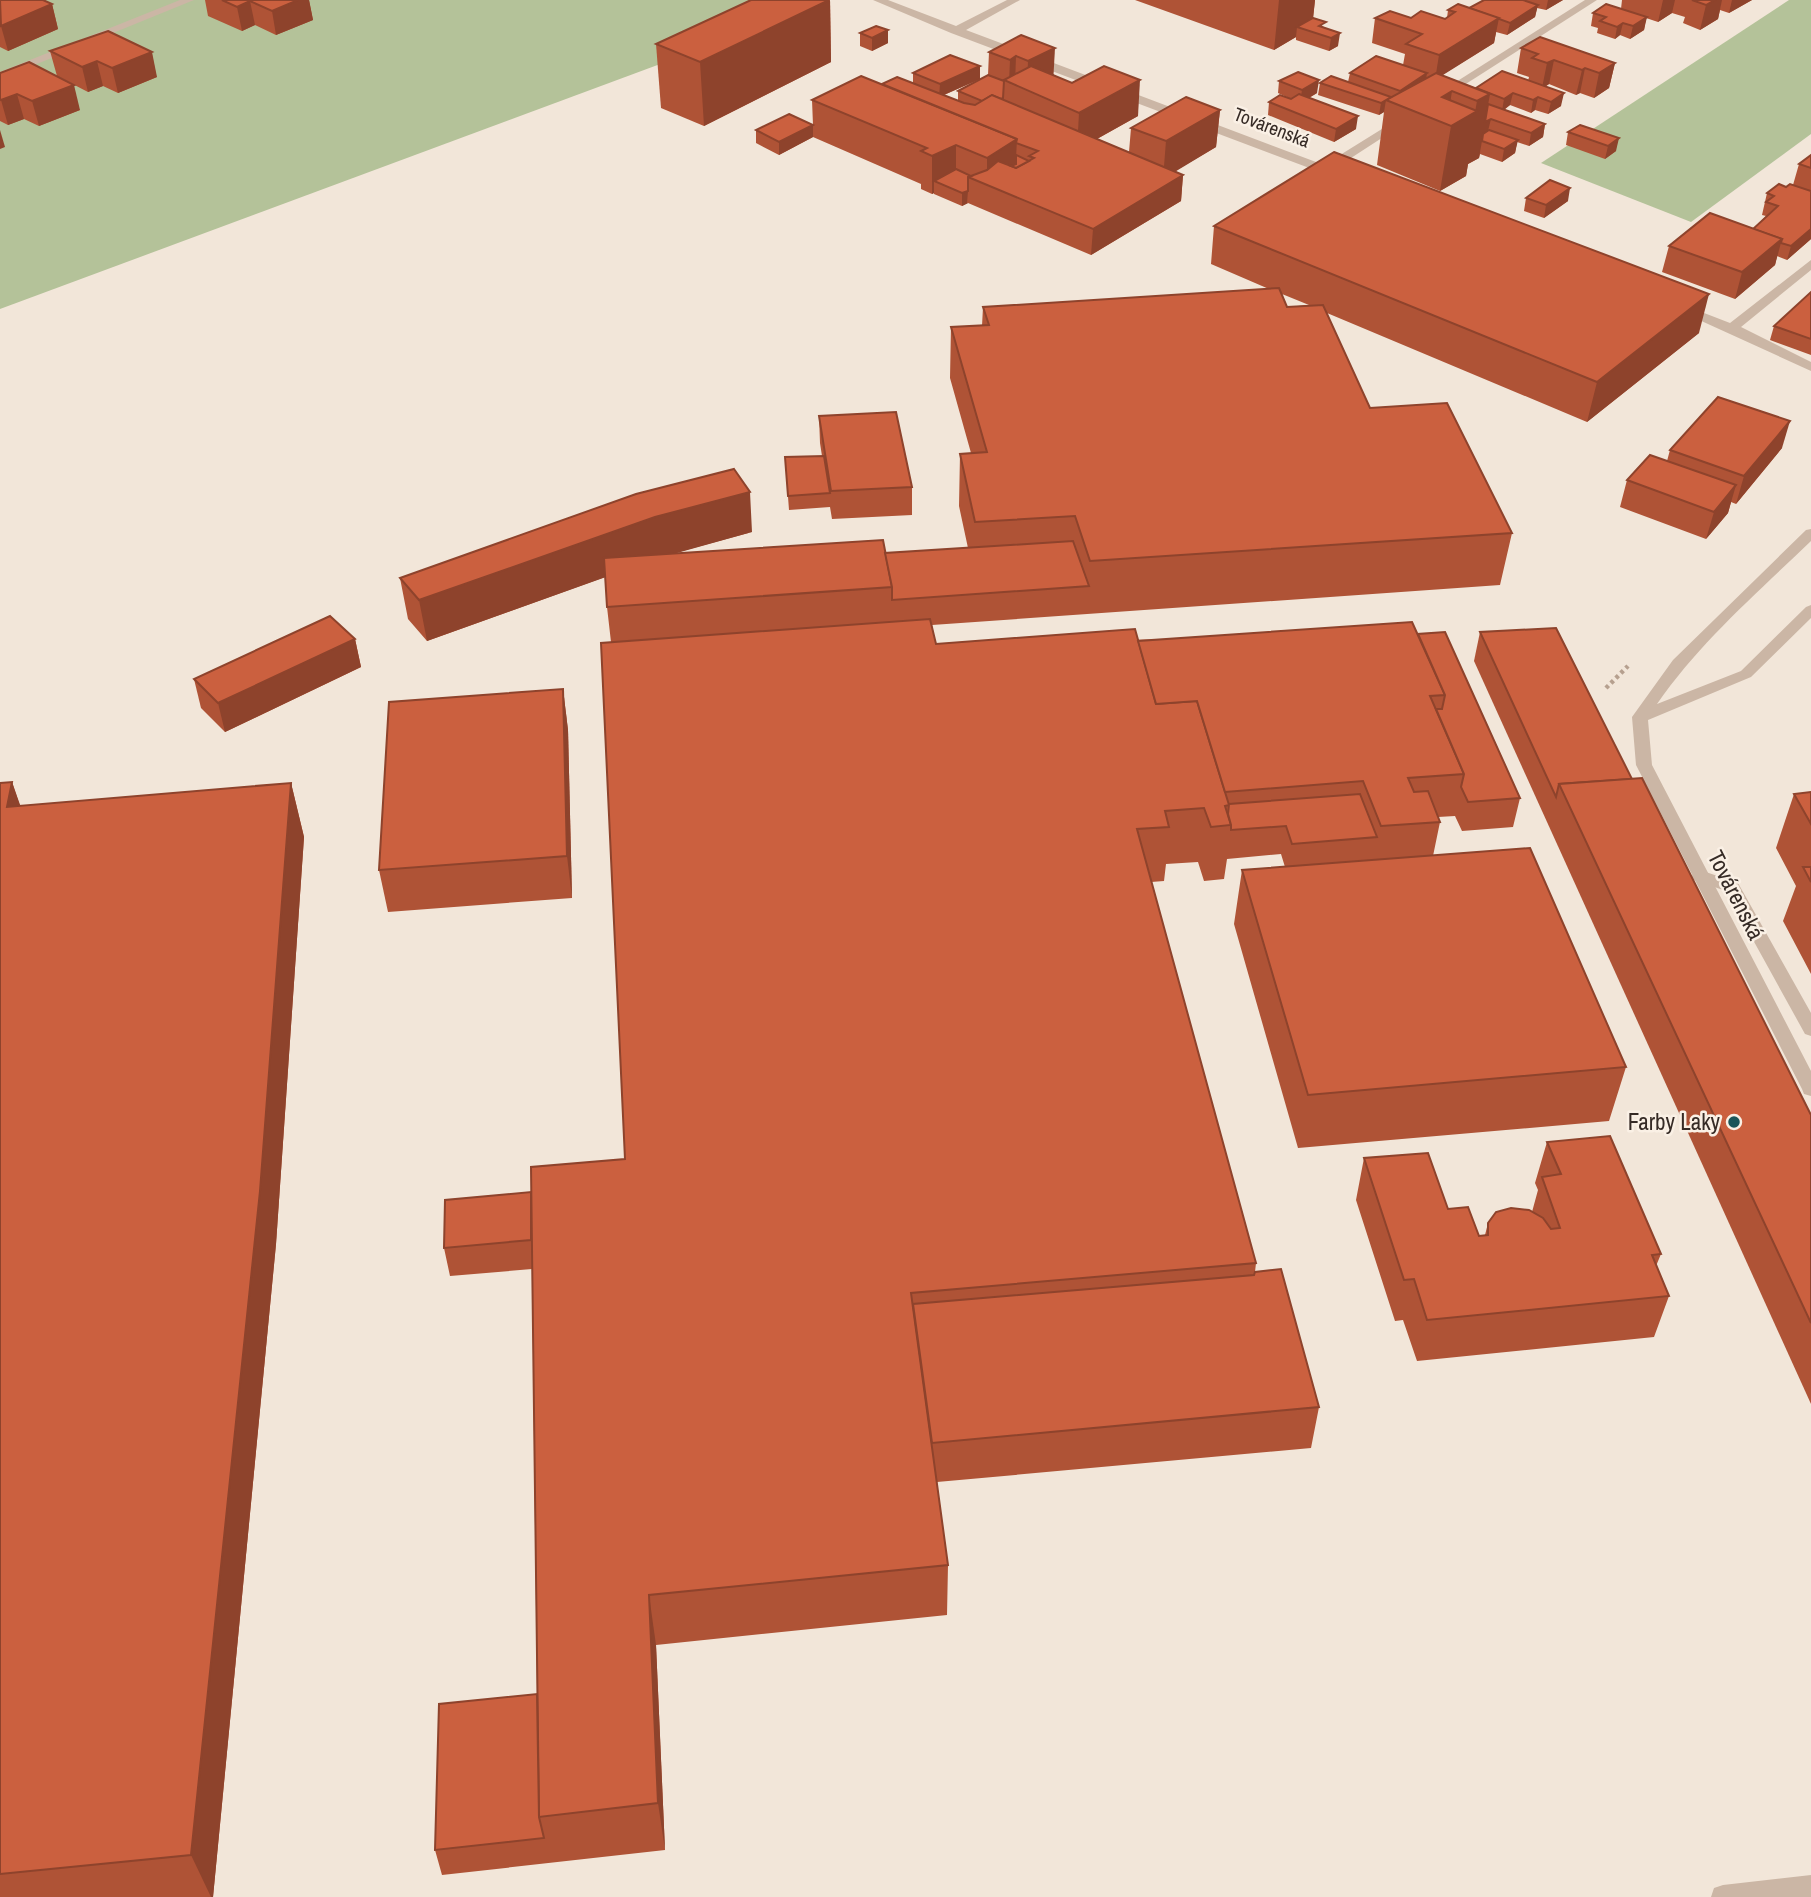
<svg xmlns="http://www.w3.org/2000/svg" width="1811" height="1897" viewBox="0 0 1811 1897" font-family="'Archivo Narrow',sans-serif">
	<rect width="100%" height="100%" fill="#f2e6d9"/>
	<g fill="#b4c299">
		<path d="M0,0H765L798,13L0,309Z"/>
		<path d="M1789,0H1811V134L1691,222L1541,163Z"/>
	</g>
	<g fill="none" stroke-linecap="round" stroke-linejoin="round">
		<path stroke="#b6a08f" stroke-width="4.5" stroke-dasharray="3.5 3.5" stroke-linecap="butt" d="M1606,688L1628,666"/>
		<g fill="#cbb6a5" fill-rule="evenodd">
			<path d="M1700,870L1738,883L1811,1013V1036L1805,1034L1726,891L1694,880L1692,876L1694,872Z"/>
			<path d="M1811,1875V1897H1711L1714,1888L1723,1885Z"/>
		</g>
		<g fill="#cbb6a5" fill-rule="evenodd">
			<path d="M180,0H194L0,79V72Z"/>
			<path d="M873,0H888L956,26L1007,0H1020L966,30L1324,165L1398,119L1408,121L1334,169L1342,174L1336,178L951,33Z"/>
			<path d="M1585,0H1597L1447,96L1437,94Z"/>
			<path d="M1811,260V270L1741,327L1811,362V371L1675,309L1681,305L1686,306L1730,323Z"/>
			<path d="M1811,529V541C1757,593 1700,642 1657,704L1741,671L1806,607L1811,605V618L1751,677L1648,720L1652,765L1811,1071V1096L1804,1094L1802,1089L1636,765L1632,717L1673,660L1806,530Z"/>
		</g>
	</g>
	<g fill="#af5336" fill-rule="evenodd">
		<path d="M0,0L52,4L58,29L8,51L0,47Z"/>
		<path d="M205,0H309L313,20L276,35L255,25L242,31L208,16Z"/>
		<path d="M830,0L831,62L704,126L661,108L656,44Z"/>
		<path d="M1135,0H1315L1313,18L1325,28L1338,46L1329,51L1296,40V37L1274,50Z"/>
		<path d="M1484,0H1563L1546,10L1537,8L1535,17L1507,35L1496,32L1494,43L1442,75L1476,88L1528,81L1529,77L1517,73L1521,48L1615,63L1609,88L1594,98L1580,93L1576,95L1549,84L1545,87L1561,106L1548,114L1535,110L1531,113L1510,105L1504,110L1545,124L1543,137L1529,146L1517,142L1515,153L1502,162L1480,154L1479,158L1468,164L1466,176L1440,191L1377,165L1384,112L1379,115L1318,95L1320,83L1348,82L1350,73L1403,65L1405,54L1372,43L1375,18L1445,19L1447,18L1448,10L1469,8Z"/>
		<path d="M1622,0H1752L1729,13L1720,10L1718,19L1700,30L1683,23L1685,17L1672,13L1658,22L1646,18L1644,30L1630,39L1620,35L1615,39L1597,33L1598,28L1591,26L1593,13L1621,9Z"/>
		<path d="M888,30V43L872,51L860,46V33Z"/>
		<path d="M108,31L157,77L118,93L103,86L88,92L57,76L50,51Z"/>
		<path d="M1021,35L1054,75L1138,116L1097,139L1129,152L1131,128L1220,110L1216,147L1175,171L1183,175L1181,201L1091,255L968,203L962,206L934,194V193L932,194L921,189V184L813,137L779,155L756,143V130L813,125L812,100L882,84L913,83V73L980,66V79L944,95L958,101V91L988,75L989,52Z"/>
		<path d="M0,73L80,110L39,126L24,119L8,125L0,121Z"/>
		<path d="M1279,81L1317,93L1309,98L1356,129L1334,142L1268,115L1269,102L1291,99L1278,93Z"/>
		<path d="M1580,125L1616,151L1605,159L1566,145L1568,132Z"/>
		<path d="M1811,155V239L1787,260L1777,256L1775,265L1735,299L1662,272L1669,246L1753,229L1766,216L1762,215L1767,193L1793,185L1799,164Z"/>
		<path d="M1526,198L1568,201L1544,218L1524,211Z"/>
		<path d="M1214,226L1699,333L1587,422L1327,313L1370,408L1512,533L1500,585L932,625L936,644L1418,634L1520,798L1513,827L1462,831L1455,816L1438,817L1440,822L1433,856L1626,1067L1609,1121L1298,1148L1234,924L1242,870L1285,867L1281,854L1227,859L1224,879L1204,881L1198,862L1166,864L1164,881L1151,882L1256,1263L1255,1272L1319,1407L1311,1448L937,1482L948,1565L947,1615L656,1645L665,1850L442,1875L435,1850L537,1694L532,1269L450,1276L444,1248L531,1192L625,1159L611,642L607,607L605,577L427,641L408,619L400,578L752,532L675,553H885L968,548L959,506L960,454L971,453L950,378L951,327L982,326L983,307L1269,289L1211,264ZM1282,294L1309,305L1287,307Z"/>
		<path d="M1811,292V355L1770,340L1774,326Z"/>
		<path d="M819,416L912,487V515L832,519L830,507L789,510L785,457L822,456L820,443Z"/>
		<path d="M1782,448L1736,504L1731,502L1728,513L1706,539L1620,507L1627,480L1667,461L1670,450Z"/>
		<path d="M1480,632L1632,779L1811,1115V1404L1474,661Z"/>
		<path d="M355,639L361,667L225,732L201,708L194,679Z"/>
		<path d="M563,689L568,730L572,898L388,912L379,870Z"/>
		<path d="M12,782L20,806L291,783L304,837L276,1244L213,1897H0V783Z"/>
		<path d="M1811,792V974L1783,921L1796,886L1776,848L1794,794Z"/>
		<path d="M1547,1142L1661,1254L1656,1266L1669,1296L1654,1337L1417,1361L1403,1320L1395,1321L1356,1200L1364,1158L1448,1209L1479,1236L1485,1235L1488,1223L1532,1212L1538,1190L1535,1183Z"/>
	</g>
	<g fill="#8e432c">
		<path d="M298,0H309L313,20L276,35L272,11Z"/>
		<path d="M830,0L831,62L704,126L700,62Z"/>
		<path d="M1279,0H1315L1312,28L1297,27L1296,37L1274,50Z"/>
		<path d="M1548,0H1563L1546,10Z"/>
		<path d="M1663,0H1675L1672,13L1658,22Z"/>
		<path d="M1715,0H1722L1718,19L1700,30L1706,5Z"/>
		<path d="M1732,0H1752L1729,13Z"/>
		<path d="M250,1L255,25L242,31L237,7Z"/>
		<path d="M52,4L58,29L8,51L1,26Z"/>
		<path d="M1538,5L1535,17L1507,35L1510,23Z"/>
		<path d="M1647,17L1644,30L1630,39L1633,26Z"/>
		<path d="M1499,18L1494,43L1435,80L1439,55Z"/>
		<path d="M1623,23L1620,35L1615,39L1617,27Z"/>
		<path d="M888,30V43L872,51V38Z"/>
		<path d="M1340,33L1338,46L1329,51L1331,38Z"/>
		<path d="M1055,48L1053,84L1027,90L1028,61Z"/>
		<path d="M152,52L157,77L118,93L112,68Z"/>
		<path d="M1016,56L1015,85L1009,83L1010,60Z"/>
		<path d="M1554,60L1549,84L1542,88L1547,63Z"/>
		<path d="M97,61L103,86L88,92L82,67Z"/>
		<path d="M1615,63L1609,88L1594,98L1599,73Z"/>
		<path d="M980,66V79L939,97L940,84Z"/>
		<path d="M1585,68L1580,93L1576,95L1582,70Z"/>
		<path d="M1427,73L1425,86L1398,103L1400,91Z"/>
		<path d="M1140,80L1138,116L1077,150L1079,113Z"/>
		<path d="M1319,80L1317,93L1300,103L1302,90Z"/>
		<path d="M74,85L80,110L39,126L32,101Z"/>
		<path d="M1452,91L1447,124L1442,97Z"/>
		<path d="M1513,93L1510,105L1502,111L1504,99Z"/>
		<path d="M1564,93L1561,106L1548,114L1551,102Z"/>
		<path d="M17,94L24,119L8,125L1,100Z"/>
		<path d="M1490,94L1485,122L1491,119L1488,131L1483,135L1479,158L1468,164L1466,176L1440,191L1451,126L1475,112L1477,101Z"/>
		<path d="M1538,97L1535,110L1531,113L1533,100Z"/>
		<path d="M1386,100L1384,112L1379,115L1381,103Z"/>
		<path d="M1220,110L1216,147L1163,179L1166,141Z"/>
		<path d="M1358,116L1356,129L1334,142L1336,129Z"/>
		<path d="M1545,124L1543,137L1529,146L1531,133Z"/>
		<path d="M813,125V137L779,155V142Z"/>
		<path d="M0,130L5,147L0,149Z"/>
		<path d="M1619,138L1616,151L1605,159L1608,146Z"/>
		<path d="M1017,139L1015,177L987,185V158Z"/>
		<path d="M1518,140L1515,153L1502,162L1504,149Z"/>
		<path d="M956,145V183L934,181V193L932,194V156Z"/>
		<path d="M1183,175L1181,201L1091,255L1093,229Z"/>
		<path d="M1570,188L1568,201L1544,218L1546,205Z"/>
		<path d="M968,191L967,203H968L962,206V193Z"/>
		<path d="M1811,229V239L1787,260L1791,246Z"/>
		<path d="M1782,239L1775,265L1735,299L1742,272Z"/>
		<path d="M1709,294L1699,333L1587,422L1597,382Z"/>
		<path d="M1790,421L1782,448L1736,504L1744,476Z"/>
		<path d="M1736,485L1728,513L1706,539L1714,512Z"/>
		<path d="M750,492L752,532L659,558L427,641L419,600L655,517Z"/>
		<path d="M355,639L361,667L225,732L218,703Z"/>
		<path d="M563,689L568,730L572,898L567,856Z"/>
		<path d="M12,782L31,836L7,807Z"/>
		<path d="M291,783L304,837L276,1244L213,1897H211L191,1855Z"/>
		<path d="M649,1595L656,1645L665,1850L658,1803Z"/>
	</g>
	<g fill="#cb603f" stroke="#8e432c" stroke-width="2">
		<path d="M0,0H43L52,4L1,26Z"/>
		<path d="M222,0H298L272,11L250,1L237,7Z"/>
		<path d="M751,0H829L700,62L656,44Z"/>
		<path d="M1484,0H1523L1538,5L1510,23L1469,8Z"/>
		<path d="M1692,0H1715L1706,5Z"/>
		<path d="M1458,4L1499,18L1439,55L1406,44L1422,34L1375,18L1390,11L1411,18L1421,11L1445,19L1455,12L1448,10Z"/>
		<path d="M1606,4L1647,17L1633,26L1623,23L1617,27L1600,21L1606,17L1593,13Z"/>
		<path d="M1313,18L1326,22L1319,26L1340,33L1331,38L1297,27Z"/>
		<path d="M876,26L888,30L872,38L860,33Z"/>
		<path d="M108,31L152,52L112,68L97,61L82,67L50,51Z"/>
		<path d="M1021,35L1055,48L1028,61L1016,56L1010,60L989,52Z"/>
		<path d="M1540,37L1615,63L1599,73L1585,68L1582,70L1554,60L1547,63L1532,58L1538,54L1521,48Z"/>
		<path d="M950,55L980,66L940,84L913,73Z"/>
		<path d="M1376,56L1427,73L1400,91L1350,73Z"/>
		<path d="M29,62L74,85L32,101L17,94L1,100L0,99V73Z"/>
		<path d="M1031,66L1072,83L1104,66L1140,80L1079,113L1004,80Z"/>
		<path d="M1502,71L1564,93L1551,102L1538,97L1533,100L1513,93L1504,99L1476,88Z"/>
		<path d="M1298,72L1319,80L1302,90L1279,81Z"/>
		<path d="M1436,73L1490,94L1477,101L1452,91L1442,97L1477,111L1451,126L1386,100Z"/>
		<path d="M988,75L1004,81L1003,98L1001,99L992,95L982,101L958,91Z"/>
		<path d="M861,76L1017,139L987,158L956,145L932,156L921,151L927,148L812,100Z"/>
		<path d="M1331,76L1391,97L1381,103L1320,83Z"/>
		<path d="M897,77L964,103L975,105L992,95L1183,175L1093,229L968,177L987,170L998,161L1016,168L1034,158L1029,156L1038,151L1016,143L1017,139L882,84Z"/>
		<path d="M1299,94L1358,116L1336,129L1269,102L1280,95L1291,99Z"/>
		<path d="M1186,97L1220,110L1166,141L1131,128Z"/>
		<path d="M1488,104L1545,124L1531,133L1491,119L1485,122Z"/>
		<path d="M789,114L813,125L779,142L756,130Z"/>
		<path d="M1580,125L1619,138L1608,146L1568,132Z"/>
		<path d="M1489,130L1518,140L1504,149L1482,141L1483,134Z"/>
		<path d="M1334,152L1709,294L1597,382L1214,226Z"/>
		<path d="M1016,155L1029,161L1016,168L1011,166L1016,164Z"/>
		<path d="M1811,155V168L1799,164Z"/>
		<path d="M956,169L971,176L968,177V191L962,193L934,181Z"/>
		<path d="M1550,180L1570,188L1546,205L1526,198Z"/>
		<path d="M1779,184L1786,187L1790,184L1811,191V229L1791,246L1781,243L1782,239L1753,229L1778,206L1766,202L1774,196L1767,193Z"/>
		<path d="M1710,213L1782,239L1742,272L1669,246Z"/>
		<path d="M1279,288L1287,307L1323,305L1370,408L1447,403L1512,533L1090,561L1075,516L975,522L960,454L987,452L951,327L989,325L983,307Z"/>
		<path d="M1811,292V339L1774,326Z"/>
		<path d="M1718,397L1790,421L1744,476L1670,450Z"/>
		<path d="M896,412L912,487L831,491L819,416Z"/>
		<path d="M1650,455L1736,485L1714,512L1627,480Z"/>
		<path d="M824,456L830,493L788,496L785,457Z"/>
		<path d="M734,469L750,492L655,517L419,600L400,578L636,494Z"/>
		<path d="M883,540L892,587L607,607L604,558Z"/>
		<path d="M1073,541L1089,586L892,600V587L885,553Z"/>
		<path d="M330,616L355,639L218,703L194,679Z"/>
		<path d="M930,619L936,644L1135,629L1156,704L1197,701L1229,805L1225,806L1231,825L1211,827L1204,808L1165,811L1169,827L1137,829L1256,1263L911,1293L948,1565L649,1595L658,1803L539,1817L531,1167L625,1159L601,643Z"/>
		<path d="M1412,622L1445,695L1430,696L1464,774L1408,778L1414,792L1428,791L1440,822L1381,826L1363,781L1225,792L1197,701L1156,704L1138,641Z"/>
		<path d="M1556,628L1632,779L1559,784L1556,797L1480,632Z"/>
		<path d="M1445,632L1520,798L1468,802L1461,787L1464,774L1436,709H1442L1445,695L1418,634Z"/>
		<path d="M563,689L567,856L379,870L389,702Z"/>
		<path d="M1642,778L1811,1115V1323L1559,784Z"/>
		<path d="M12,782L7,807L291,783L260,1191L191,1855L0,1874V783Z"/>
		<path d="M1811,792V824L1794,794Z"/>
		<path d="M1360,794L1377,837L1292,844L1286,826L1231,830V825L1228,814L1229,804Z"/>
		<path d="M1530,848L1626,1067L1308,1095L1242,870Z"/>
		<path d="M1803,867H1811V882Z"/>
		<path d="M1610,1136L1661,1254L1652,1255L1669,1296L1427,1320L1414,1279L1404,1280L1364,1158L1428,1153L1448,1209L1468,1207L1479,1236L1488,1235V1223L1496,1212L1511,1208L1529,1210L1543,1218L1551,1229L1560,1228L1542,1177L1561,1174L1547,1142Z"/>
		<path d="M531,1192V1240L444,1248L445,1200Z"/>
		<path d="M1281,1269L1319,1407L932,1443L913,1304L1254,1275L1255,1272Z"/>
		<path d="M537,1694L539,1817L544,1838L435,1850L439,1704Z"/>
	</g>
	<circle fill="#1a5559" stroke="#faf0e5" stroke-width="2.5" cx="1734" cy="1122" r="7"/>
	<g text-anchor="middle" stroke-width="5" stroke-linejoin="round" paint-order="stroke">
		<g font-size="19" fill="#362b26" stroke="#faf0e5">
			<text transform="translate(1272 127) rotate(21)" y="7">Továrenská</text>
		</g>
		<g font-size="23" fill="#362b26" stroke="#faf0e5">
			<text transform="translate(1736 895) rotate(63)" y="8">Továrenská</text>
		</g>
		<g font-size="23" fill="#362b26" stroke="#faf0e5" text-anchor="end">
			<text x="1720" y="1130">Farby Laky</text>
		</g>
	</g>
</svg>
